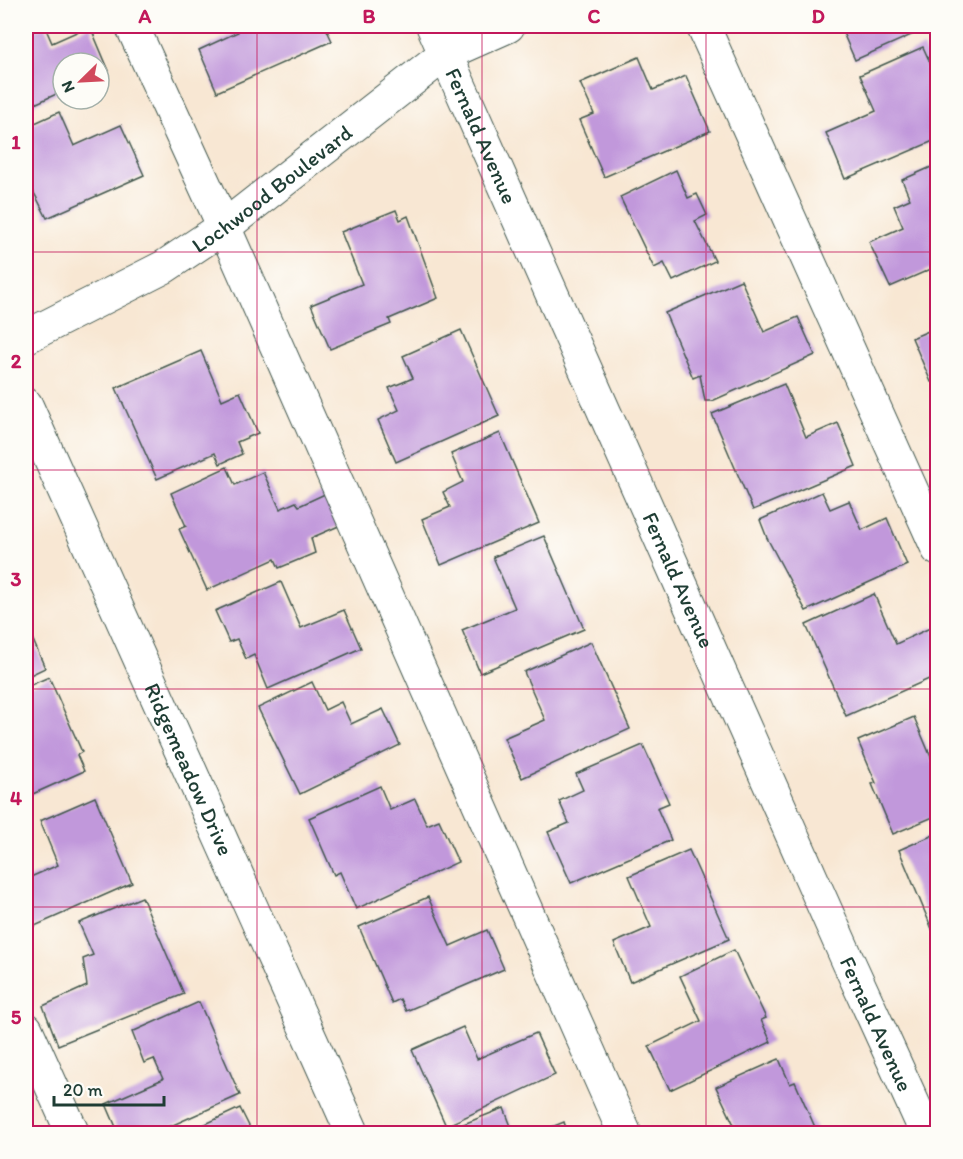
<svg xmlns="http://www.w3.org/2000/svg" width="963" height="1159" viewBox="0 0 963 1159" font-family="Itim,sans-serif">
	<rect width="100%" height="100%" fill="#fdfcf7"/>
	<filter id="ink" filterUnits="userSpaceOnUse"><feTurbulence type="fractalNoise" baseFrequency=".0167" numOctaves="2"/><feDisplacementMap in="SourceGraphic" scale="12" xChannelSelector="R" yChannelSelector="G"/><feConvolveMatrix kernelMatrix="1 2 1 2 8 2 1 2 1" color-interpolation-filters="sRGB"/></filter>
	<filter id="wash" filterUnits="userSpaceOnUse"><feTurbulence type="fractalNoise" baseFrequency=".008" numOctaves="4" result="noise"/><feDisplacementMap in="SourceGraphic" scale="24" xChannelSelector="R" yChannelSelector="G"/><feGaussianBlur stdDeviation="1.35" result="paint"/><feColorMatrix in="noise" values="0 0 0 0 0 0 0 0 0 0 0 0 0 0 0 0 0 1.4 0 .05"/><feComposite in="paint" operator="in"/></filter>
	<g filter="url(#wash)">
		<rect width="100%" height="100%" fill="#f8e7d3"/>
		<g id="blocks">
			<g fill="#c198db">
				<path d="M26,26L30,32L45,27L52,43L90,26L109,71L99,76V63H63V91L26,108Z"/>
				<path d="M235,26H325L332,41L217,92L199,50L238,32Z"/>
				<path d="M840,26H912L916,33L855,60Z"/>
				<path d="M923,47L938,80V139L845,179L826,133L876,111L860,75Z"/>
				<path d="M639,57L653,90L686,76L710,131L604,177L579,120L594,114L580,83Z"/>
				<path d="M59,112L74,146L121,125L144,175L47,218L26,177V127Z"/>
				<path d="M938,164V266L890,287L869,242L903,227L894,206L910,199L902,180Z"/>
				<path d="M676,170L688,198L697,194L707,215L695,221L715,261L673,281L664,263L654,268L620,197Z"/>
				<path d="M396,210L400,220L408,216L438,298L389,319L391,324L330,349L311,305L362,284L341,232Z"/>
				<path d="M741,280L764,332L798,317L815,355L712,401H705L700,375L693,378L665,313Z"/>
				<path d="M938,327V379L931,382L912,338Z"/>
				<path d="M461,330L499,416L396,462L378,420L399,410L389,388L413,378L403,356Z"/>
				<path d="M201,351L222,400L240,392L258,433L237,442L242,454L220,464L215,453L157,479L116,388Z"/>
				<path d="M784,384L806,437L838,423L856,466L753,510L712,414Z"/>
				<path d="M500,433L539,523L441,565L422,519L450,507L443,492L463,482L451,454Z"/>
				<path d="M227,467L235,485L263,472L280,509L296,502L299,506L327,493L341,525L311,538L315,553L279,568L275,559L207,590L179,529L186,526L171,493Z"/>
				<path d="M822,492L830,509L849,501L862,530L887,518L907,565L806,611L767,538L760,520Z"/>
				<path d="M544,536L584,629L480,673L462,630L515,608L493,557Z"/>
				<path d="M281,582L301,628L344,610L361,648L268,689L254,655L246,659L237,639L229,642L215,611Z"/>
				<path d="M874,594L896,644L932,627L938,638V675L846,716L806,625Z"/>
				<path d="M26,624L45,668L26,677Z"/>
				<path d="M591,642L630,729L522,778L504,738L545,720L524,672Z"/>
				<path d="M49,677L82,752L77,755L84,771L26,797V687Z"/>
				<path d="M312,682L325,710L341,702L351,724L383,709L400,745L300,794L258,708Z"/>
				<path d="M914,717L933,762L938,760V815L893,834L872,784L876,783L858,741Z"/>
				<path d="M643,745L669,803L657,808L671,840L571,883L548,832L569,823L559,801L583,790L576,774Z"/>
				<path d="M380,786L390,810L415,799L427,825L439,820L458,862L356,909L340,872L334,875L309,818Z"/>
				<path d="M95,797L132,883L28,929L26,923V879L58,865L40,821Z"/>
				<path d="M938,833V941H937L899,850Z"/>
				<path d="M689,850L729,939L630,982L614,943L651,927L629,876Z"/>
				<path d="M142,897L184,994L58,1045L43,1006L87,986L83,959L93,955L79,923Z"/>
				<path d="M428,897L450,946L487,930L504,969L406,1011L400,999L392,1003L359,927Z"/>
				<path d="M734,950L766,1018L761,1020L771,1042L670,1090L649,1046L701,1021L680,976Z"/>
				<path d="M199,1002L240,1095L153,1134H119L106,1104L163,1079L154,1059L144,1063L132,1032Z"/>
				<path d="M463,1027L477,1059L536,1033L555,1075L446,1126L412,1050Z"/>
				<path d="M779,1059L790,1084L795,1082L818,1134H726L736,1129L716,1087Z"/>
				<path d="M240,1108L253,1134H184Z"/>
				<path d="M504,1108L514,1134H452L451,1129Z"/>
				<path d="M564,1122L568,1134H537V1133Z"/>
			</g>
		</g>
	</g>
	<g filter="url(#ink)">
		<use href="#blocks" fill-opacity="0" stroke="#40564c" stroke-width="1.5"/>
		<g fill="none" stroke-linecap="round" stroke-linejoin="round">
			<g stroke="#40564c" stroke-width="35">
				<g id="minor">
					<path d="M132,26L224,227L625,1134"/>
					<path id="s1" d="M433,26L849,963L927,1134"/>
					<path d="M703,26L938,549"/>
					<path id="s2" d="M26,337L164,267L224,227L445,54L508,26"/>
					<path id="s3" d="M26,405L353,1134"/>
					<path d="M26,1029L73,1134"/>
				</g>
			</g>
			<use href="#minor" stroke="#fff" stroke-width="33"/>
		</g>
	</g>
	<path fill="none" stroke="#c2185b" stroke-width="1.5" stroke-opacity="0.55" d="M257,26V1134M482,26V1134M706,26V1134M26,252H938M26,470H938M26,689H938M26,907H938"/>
	<g text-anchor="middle" stroke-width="5" stroke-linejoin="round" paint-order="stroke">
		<g font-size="22" fill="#1f3d34" stroke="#fdfcf7">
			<text dy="8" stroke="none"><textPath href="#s1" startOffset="120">Fernald Avenue</textPath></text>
			<text dy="8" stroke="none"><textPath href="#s2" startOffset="288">Lochwood Boulevard</textPath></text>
			<text dy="8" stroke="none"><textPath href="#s1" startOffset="606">Fernald Avenue</textPath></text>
			<text dy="8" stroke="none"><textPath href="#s3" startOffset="399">Ridgemeadow Drive</textPath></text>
			<text dy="8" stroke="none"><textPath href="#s1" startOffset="1092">Fernald Avenue</textPath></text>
		</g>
	</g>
	<rect width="963" height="1159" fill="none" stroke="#fdfcf7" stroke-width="66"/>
	<g transform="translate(81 81) rotate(246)"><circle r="28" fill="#fdfcf7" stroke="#a4b0a9" stroke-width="1.5"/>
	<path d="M0-4.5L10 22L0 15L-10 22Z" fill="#d1495b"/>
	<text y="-9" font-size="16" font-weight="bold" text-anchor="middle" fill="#1f3d34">N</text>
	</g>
	<path d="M54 1096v9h110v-9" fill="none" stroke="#1f3d34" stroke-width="3"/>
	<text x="63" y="1096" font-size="18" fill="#1f3d34" stroke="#fdfcf7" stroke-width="4.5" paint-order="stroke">20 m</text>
	<rect x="33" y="33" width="897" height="1093" fill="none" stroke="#c2185b" stroke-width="2"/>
	<g font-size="20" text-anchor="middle" font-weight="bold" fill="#c2185b">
		<text x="145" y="23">A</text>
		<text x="369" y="23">B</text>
		<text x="594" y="23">C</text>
		<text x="818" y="23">D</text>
		<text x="16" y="149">1</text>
		<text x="16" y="368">2</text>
		<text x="16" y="586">3</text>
		<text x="16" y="805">4</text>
		<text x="16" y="1024">5</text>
	</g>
</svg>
